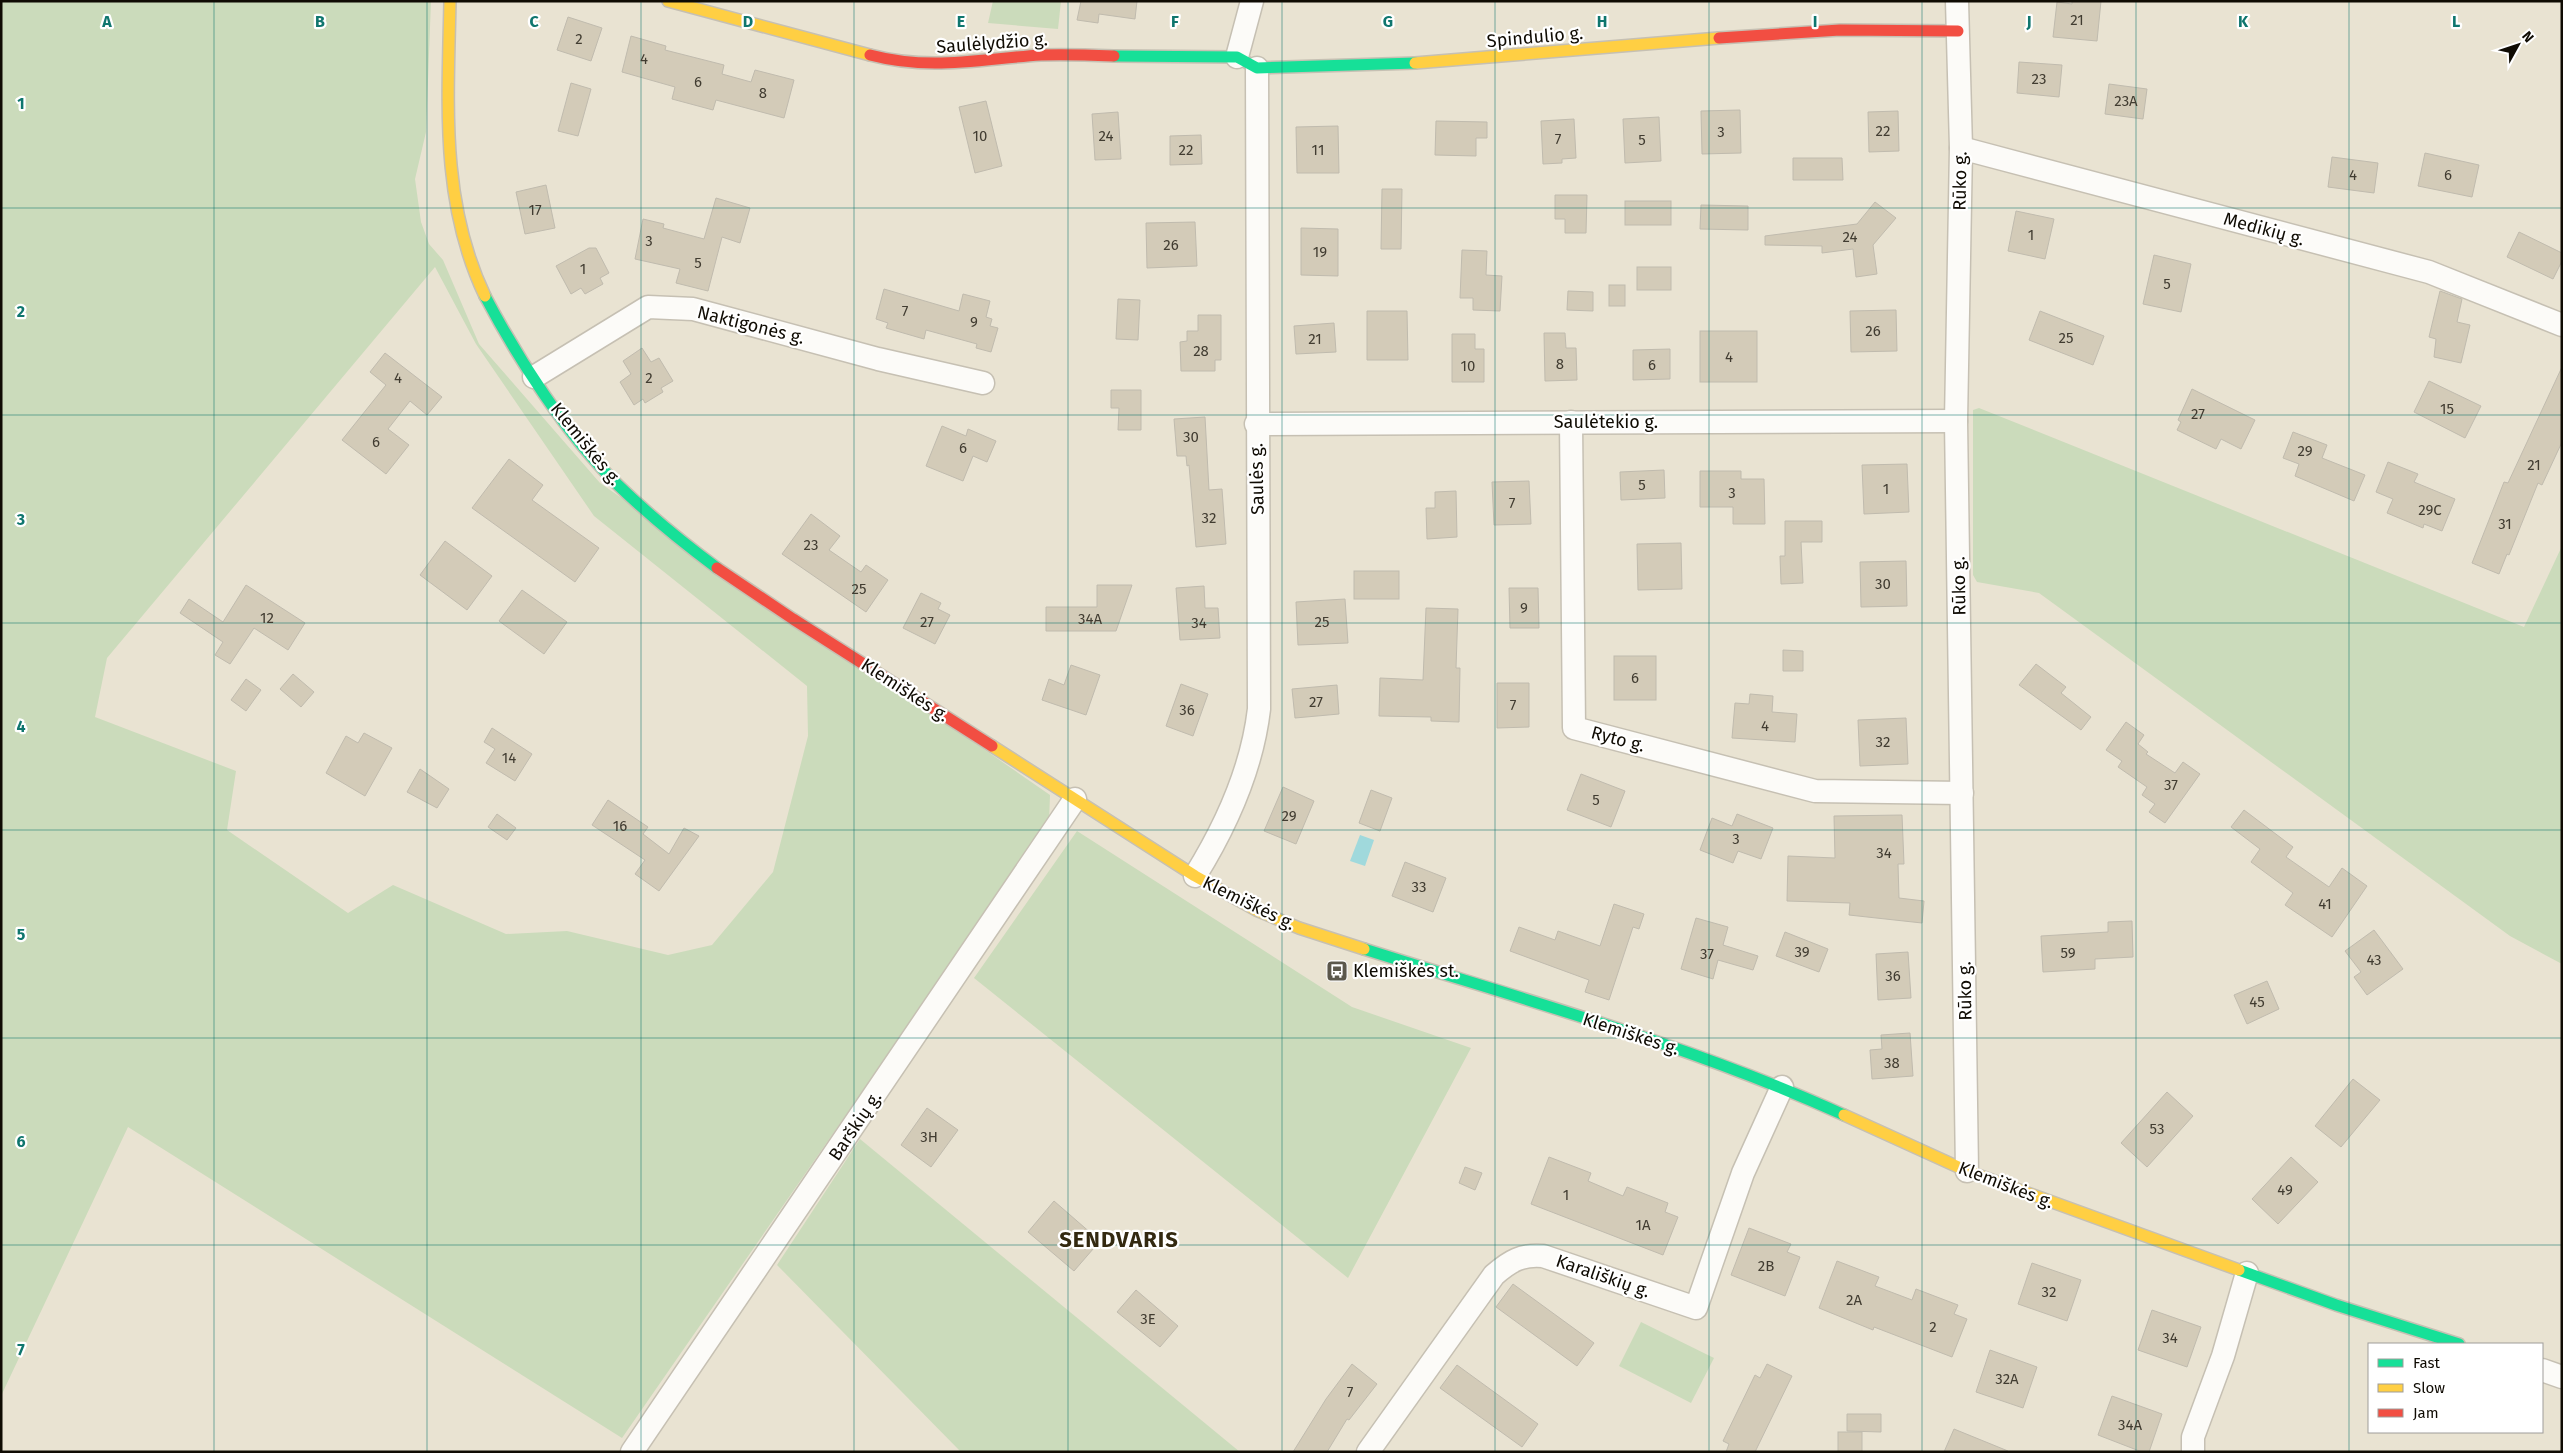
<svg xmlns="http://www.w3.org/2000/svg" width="2563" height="1453" viewBox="0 0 2563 1453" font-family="'Fira Sans',sans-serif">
	<rect width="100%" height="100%" fill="#e9e3d2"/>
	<g fill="#cbdbbb" fill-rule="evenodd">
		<path d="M1,1H431L426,132L415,179L421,222L429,244L443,260L479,344L600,483L1050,795L1049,822L622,1438L128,1127L1,1396ZM435,267L476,344L594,516L807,686L808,736L773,872L712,945L668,955L567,931L506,934L393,885L348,913L227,830L236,771L95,717L107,658Z"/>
		<path d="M993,1H1061L1058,29L988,23Z"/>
		<path d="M1979,408L2524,627L2562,546V964L2510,936L2039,593L1977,582L1973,575V410Z"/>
		<path d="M1077,831L1352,1007L1471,1048L1348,1278L974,978Z"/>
		<path d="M860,1139L1240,1452H961L777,1265Z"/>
		<path d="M1641,1322L1714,1358L1691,1403L1619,1366Z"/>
	</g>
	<path fill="#a0d9dc" d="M1360,835L1374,840L1365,866L1350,861Z"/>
	<g fill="#d3cbb8" stroke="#c0bbae">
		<path d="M1081,1H1137L1135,19L1099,14L1098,23L1077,20Z"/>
		<path d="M2072,1H2101L2097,41L2053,37L2057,2L2072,4Z"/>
		<path d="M568,17L602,28L591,61L557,50Z"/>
		<path d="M631,36L666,46L665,50L724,65L722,74L751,82L755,70L794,80L784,118L716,100L713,110L672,99L675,87L622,72Z"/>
		<path d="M2019,62L2062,65L2059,97L2017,93Z"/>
		<path d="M571,83L591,89L578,136L558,131Z"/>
		<path d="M2109,84L2147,89L2143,119L2105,114Z"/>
		<path d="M986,101L1002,166L975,173L959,107Z"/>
		<path d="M1740,110L1741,153L1702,154L1701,111Z"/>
		<path d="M1898,111L1899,151L1869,152L1868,112Z"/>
		<path d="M1118,112L1121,159L1095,160L1092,114Z"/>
		<path d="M1659,117L1661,161L1625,163L1623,119Z"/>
		<path d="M1574,119L1576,158L1562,159V163L1543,164L1541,121Z"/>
		<path d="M1436,121L1487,122V138H1476V156L1435,155Z"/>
		<path d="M1338,126L1339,173H1297L1296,127Z"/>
		<path d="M1201,135L1202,164L1170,165V136Z"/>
		<path d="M2425,153L2479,165L2472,197L2418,186Z"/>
		<path d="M2332,157L2378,163L2374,193L2328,187Z"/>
		<path d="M1793,158H1842L1843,180H1793Z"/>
		<path d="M546,185L555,228L525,234L516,192Z"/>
		<path d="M1382,189H1402L1401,249H1381Z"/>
		<path d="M1555,195H1587L1586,233H1565V219H1555Z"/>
		<path d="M716,198L750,208L740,243L722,237L708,291L676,283L680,269L635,259L643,219L664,224L663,228L704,239Z"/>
		<rect x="1625" y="201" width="46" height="24"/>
		<path d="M1875,202L1896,218L1873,245L1877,274L1856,277L1853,249L1822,253V246L1765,245V236L1857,224Z"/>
		<path d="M1701,205L1748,206V230L1700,229Z"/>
		<path d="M2016,211L2054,219L2045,259L2008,251Z"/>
		<path d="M1195,222L1197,266L1147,268L1146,223Z"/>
		<path d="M1301,228L1338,229V276L1301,275Z"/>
		<path d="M2519,232L2562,253V261L2553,279L2507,257Z"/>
		<path d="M589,248H596L609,273L600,278L603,284L585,294L581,288L571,294L556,266Z"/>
		<path d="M1462,250L1487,251L1486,275L1502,276L1500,311L1473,310V298H1460Z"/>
		<path d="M2154,255L2191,264L2181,312L2143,304Z"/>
		<rect x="1637" y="267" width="34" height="23"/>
		<rect x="1609" y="285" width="16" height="21"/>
		<path d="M884,289L959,311L963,294L990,301L986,317L992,319L990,326L998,328L991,352L976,348L977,344L926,330L924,339L886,328L888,323L876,319Z"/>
		<path d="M1568,291L1593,292V311L1567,310Z"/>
		<path d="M2440,291L2462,299L2457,322L2470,325L2461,363L2434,357L2436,339L2429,337Z"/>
		<path d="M1118,299L1140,300L1138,340L1116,339Z"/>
		<path d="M1896,310L1897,351L1851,352L1850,311Z"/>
		<path d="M1367,311H1407L1408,360H1367Z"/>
		<path d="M2040,311L2104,336L2093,365L2029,340Z"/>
		<path d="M1198,315H1221V360H1215V371H1181L1180,342L1187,341V331H1198Z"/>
		<path d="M1334,323L1336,352L1296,354L1294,326Z"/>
		<rect x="1700" y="331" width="57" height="51"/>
		<path d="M1544,333H1565L1566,348H1576L1577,380L1545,381Z"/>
		<path d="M1452,334H1475V349H1484V382H1452Z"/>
		<path d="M642,348L651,362L659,358L673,381L661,388L663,392L645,403L643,399L634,405L620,382L631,374L623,361Z"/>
		<path d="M1670,349V379L1633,380V350Z"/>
		<path d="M385,353L442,397L427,415L410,401L388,429L409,445L386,474L342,440L386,385L370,372Z"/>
		<path d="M2562,367V442L2542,485L2538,483L2509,555L2507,554L2499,574L2472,563L2504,482L2508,483Z"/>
		<path d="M2429,381L2481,406L2465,438L2414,412Z"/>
		<path d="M2192,389L2255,420L2241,449L2221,439L2216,449L2177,430L2181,422L2178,420Z"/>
		<path d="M1111,390H1141V430H1118L1119,408H1111Z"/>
		<path d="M1205,417L1209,490L1222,489L1226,544L1196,547L1189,465L1187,466L1186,456H1177L1174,419Z"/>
		<path d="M942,426L966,436L968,429L996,441L987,462L973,456L963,481L926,466Z"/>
		<path d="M2293,432L2327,445L2322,458L2365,475L2354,501L2295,476L2299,464L2283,458Z"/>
		<path d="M509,459L543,485L532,500L599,548L575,582L472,508Z"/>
		<path d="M2388,462L2418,474L2414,482L2455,499L2442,531L2424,524L2423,528L2387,513L2393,499L2376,492Z"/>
		<path d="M1907,464L1909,512L1864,514L1862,465Z"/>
		<path d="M1664,470L1665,498L1621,500L1620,472Z"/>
		<path d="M1700,471H1741V479H1764L1765,524H1733V507H1700Z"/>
		<path d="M1529,481L1531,524L1494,525L1492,482Z"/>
		<path d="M1456,491L1457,537L1427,539L1426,508H1435V492Z"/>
		<path d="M811,514L840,536L829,550L861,572L866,565L888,580L866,612L782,554Z"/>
		<path d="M1785,521H1822V542H1801L1803,583L1781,584L1780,556H1785Z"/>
		<path d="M445,541L492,576L467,610L420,575Z"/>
		<path d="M1681,543L1682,589L1638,590L1637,544Z"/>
		<path d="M1906,561L1907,606L1861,607L1860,562Z"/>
		<rect x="1354" y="571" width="45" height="28"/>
		<path d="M246,585L305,623L288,650L254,628L230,664L215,655L223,642L180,613L189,599L223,622Z"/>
		<path d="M1097,585H1132L1116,631H1046V607H1097Z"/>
		<path d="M1204,586L1205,608H1218L1220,638L1180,640L1176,588Z"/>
		<path d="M1509,588H1538L1539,628H1510Z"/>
		<path d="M522,590L567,622L544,654L499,621Z"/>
		<path d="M921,593L941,603L938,609L950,615L935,644L903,628Z"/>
		<path d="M1345,599L1348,643L1298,645L1296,602Z"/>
		<path d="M1426,608L1458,609L1456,668H1460L1459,722L1431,721V717L1379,716L1380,678L1423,680Z"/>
		<path d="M1783,650L1803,651V671H1783Z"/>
		<rect x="1614" y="656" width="42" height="44"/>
		<path d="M2036,664L2066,687L2061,693L2091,717L2081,730L2019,685Z"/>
		<path d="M1071,665L1100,675L1086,715L1042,700L1049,679L1064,685Z"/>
		<path d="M293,674L314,692L301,707L280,689Z"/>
		<path d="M246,679L261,690L246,711L231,700Z"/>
		<path d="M1497,683H1529V727L1497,728Z"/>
		<path d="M1181,684L1208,694L1193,736L1166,726Z"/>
		<path d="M1337,685L1339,714L1295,718L1292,689Z"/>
		<path d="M1750,694L1773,696L1772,712L1797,714L1795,742L1732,738L1735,703L1749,704Z"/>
		<path d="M1906,718L1908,764L1860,766L1858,720Z"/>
		<path d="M2126,722L2144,735L2138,744L2148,752L2146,754L2175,773L2183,762L2200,774L2165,823L2149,812L2155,804L2142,795L2147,787L2118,767L2122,761L2106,750Z"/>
		<path d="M492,728L532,754L515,781L486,763L495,749L484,742Z"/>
		<path d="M364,733L392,748L365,796L326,773L346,736L358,743Z"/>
		<path d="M420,769L449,789L437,808L407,792Z"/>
		<path d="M1581,774L1625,791L1611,827L1567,810Z"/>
		<path d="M1283,787L1314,801L1296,844L1264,831Z"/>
		<path d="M1371,790L1392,798L1380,831L1359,823Z"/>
		<path d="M608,800L648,827L643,834L669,854L684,828L699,836L659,891L635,874L645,860L592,825Z"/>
		<path d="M2244,810L2293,847L2286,857L2329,887L2342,868L2367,886L2332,937L2285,905L2293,893L2251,862L2260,849L2231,827Z"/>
		<path d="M497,814L516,828L507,840L488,827Z"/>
		<path d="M1737,814L1773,828L1761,859L1738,851L1733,863L1700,850L1712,818L1732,826Z"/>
		<path d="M1902,815L1904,864H1898L1899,898L1924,901L1922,923L1849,915L1850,903L1787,901L1788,856L1835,858L1834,816Z"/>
		<path d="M1405,862L1446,878L1433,912L1392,896Z"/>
		<path d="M1614,904L1644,914L1639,929L1633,927L1609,1000L1585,992L1589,980L1510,951L1519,927L1555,940L1558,931L1600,946Z"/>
		<path d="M1696,918L1728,927L1723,945L1758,956L1753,970L1718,960L1713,979L1681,969Z"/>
		<path d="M2132,921L2133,957L2095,959V969L2043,972L2041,936L2108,932V922Z"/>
		<path d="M2374,930L2403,969L2367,995L2354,977L2361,972L2345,951Z"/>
		<path d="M1785,932L1828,949L1819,972L1776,956Z"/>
		<path d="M1908,952L1911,998L1878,1000L1876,954Z"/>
		<path d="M2267,981L2279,1009L2247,1024L2234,995Z"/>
		<path d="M1910,1033L1913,1076L1872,1079L1870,1050L1882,1049L1881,1035Z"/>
		<path d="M2353,1079L2380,1100L2341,1147L2315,1126Z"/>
		<path d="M2167,1092L2193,1116L2147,1167L2121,1143Z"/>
		<path d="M927,1108L958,1130L931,1167L901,1145Z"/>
		<path d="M1549,1157L1591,1173L1588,1181L1623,1196L1627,1187L1668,1203L1665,1212L1678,1217L1663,1255L1531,1204Z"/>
		<path d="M2291,1157L2318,1182L2278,1224L2252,1199Z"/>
		<path d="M1465,1167L1482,1173L1475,1190L1459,1183Z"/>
		<path d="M1054,1201L1100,1241L1074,1271L1028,1232Z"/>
		<path d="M1749,1228L1791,1244L1787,1252L1800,1257L1785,1296L1731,1275Z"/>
		<path d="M1837,1261L1879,1277L1875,1286L1912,1300L1916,1289L1958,1305L1954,1314L1967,1319L1952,1357L1874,1327L1873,1330L1819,1308Z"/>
		<path d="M2032,1263L2081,1280L2067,1321L2018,1304Z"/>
		<path d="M1513,1284L1594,1343L1577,1366L1496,1307Z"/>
		<path d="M1136,1290L1178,1326L1160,1347L1117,1312Z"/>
		<path d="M2152,1310L2201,1327L2187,1367L2138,1350Z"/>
		<path d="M1990,1350L2037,1367L2023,1408L1976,1392Z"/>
		<path d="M1352,1364L1377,1384L1349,1420L1347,1419L1327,1452H1293L1326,1399Z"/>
		<path d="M1767,1364L1792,1376L1755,1452H1726L1729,1444L1723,1441L1755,1375L1760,1378Z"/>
		<path d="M1457,1365L1538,1424L1522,1447L1440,1388Z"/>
		<path d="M2112,1396L2162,1414L2149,1452H2142L2098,1435Z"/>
		<path d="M1847,1414H1881V1432L1847,1431Z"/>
		<path d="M1954,1429L2008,1451V1452H1944Z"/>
		<rect x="1838" y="1432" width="24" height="20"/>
	</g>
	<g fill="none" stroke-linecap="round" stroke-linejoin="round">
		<g stroke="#c6c0b3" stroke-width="25">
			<g id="street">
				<path d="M1957,1L1961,148L1956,421L1967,1171"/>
				<path d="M1237,57L1252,1"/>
				<path d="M1961,148L2429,272L2562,325"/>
				<path d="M534,377L648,307L693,309L878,359L983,383"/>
				<path d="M1571,422L1574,728L1815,791L1962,793"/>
				<path d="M1256,424L1956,421"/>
				<path d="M1195,876C1226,826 1252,769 1259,709L1257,68"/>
				<path d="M2542,1370L2562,1377"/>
				<path d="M632,1452L1075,799"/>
				<path d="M1368,1452L1494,1275C1510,1261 1522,1254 1543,1256L1696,1308L1743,1173L1782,1087"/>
				<path d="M2193,1452V1437L2223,1356L2247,1273"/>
			</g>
		</g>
		<g stroke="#c6c0b3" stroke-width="14">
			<g id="fast">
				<path d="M1114,56L1237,57L1257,68L1415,63"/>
				<path d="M485,296C518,359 567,435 618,485C649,515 682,542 717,568"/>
				<path d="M1364,949C1525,1000 1690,1045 1844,1115"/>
				<path d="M2239,1270L2336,1305L2459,1344"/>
			</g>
		</g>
		<g stroke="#c6c0b3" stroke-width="14">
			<g id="slow">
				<path d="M450,1C448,102 440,202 485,296"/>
				<path d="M668,1L870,55"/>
				<path d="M1415,63L1719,38"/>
				<path d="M992,746L1195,876L1256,910L1299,928L1364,949"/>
				<path d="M1844,1115L1967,1171L2239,1270"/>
			</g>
		</g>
		<g stroke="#c6c0b3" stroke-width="14">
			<g id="jam">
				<path d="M1719,38L1840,30L1958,31"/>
				<path d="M870,55C931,71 980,59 1041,55C1065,54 1090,55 1114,56"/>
				<path d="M717,568L793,619L992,746"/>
			</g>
		</g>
		<use href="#street" stroke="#fcfbf8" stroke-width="22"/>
		<use href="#fast" stroke="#16e098" stroke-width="11"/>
		<use href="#slow" stroke="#ffcf43" stroke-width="11"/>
		<use href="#jam" stroke="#f24e42" stroke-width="11"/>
	</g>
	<path fill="none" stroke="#0f766e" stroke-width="1" stroke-opacity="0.55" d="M214,1V1452M427,1V1452M641,1V1452M854,1V1452M1068,1V1452M1282,1V1452M1495,1V1452M1709,1V1452M1922,1V1452M2136,1V1452M2349,1V1452M1,208H2562M1,415H2562M1,623H2562M1,830H2562M1,1038H2562M1,1245H2562"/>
	<defs>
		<g id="bus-square" transform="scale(1.125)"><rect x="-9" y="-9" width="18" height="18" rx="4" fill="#5b574b" stroke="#fff"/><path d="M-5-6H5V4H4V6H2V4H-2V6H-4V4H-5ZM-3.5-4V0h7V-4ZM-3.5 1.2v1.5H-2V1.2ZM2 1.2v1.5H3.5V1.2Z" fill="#fff"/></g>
	</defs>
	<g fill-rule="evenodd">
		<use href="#bus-square" x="1337" y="971"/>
	</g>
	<g text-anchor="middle" stroke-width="4.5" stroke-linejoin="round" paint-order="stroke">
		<g font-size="15" fill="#413c31">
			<text x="2077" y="25">21</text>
			<text x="579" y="44">2</text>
			<text x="644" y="64">4</text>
			<text x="2039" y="84">23</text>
			<text x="698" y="87">6</text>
			<text x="763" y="98">8</text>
			<text x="2126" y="106">23A</text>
			<text x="1883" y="136">22</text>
			<text x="1721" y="137">3</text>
			<text x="980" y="141">10</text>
			<text x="1106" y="141">24</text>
			<text x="1558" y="144">7</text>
			<text x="1642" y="145">5</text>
			<text x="1186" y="155">22</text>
			<text x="1318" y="155">11</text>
			<text x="2353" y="180">4</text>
			<text x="2448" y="180">6</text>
			<text x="535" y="215">17</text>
			<text x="2031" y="240">1</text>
			<text x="1850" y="242">24</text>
			<text x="649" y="246">3</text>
			<text x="1171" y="250">26</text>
			<text x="1320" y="257">19</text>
			<text x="698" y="268">5</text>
			<text x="583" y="274">1</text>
			<text x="2167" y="289">5</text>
			<text x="905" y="316">7</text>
			<text x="974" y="327">9</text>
			<text x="1873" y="336">26</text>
			<text x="2066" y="343">25</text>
			<text x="1315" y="344">21</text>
			<text x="1201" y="356">28</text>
			<text x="1729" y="362">4</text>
			<text x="1560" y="369">8</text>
			<text x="1652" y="370">6</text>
			<text x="1468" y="371">10</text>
			<text x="398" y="383">4</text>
			<text x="649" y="383">2</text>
			<text x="2447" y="414">15</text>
			<text x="2198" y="419">27</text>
			<text x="1191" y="442">30</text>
			<text x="376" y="447">6</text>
			<text x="963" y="453">6</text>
			<text x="2305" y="456">29</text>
			<text x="2534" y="470">21</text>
			<text x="1642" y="490">5</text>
			<text x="1886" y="494">1</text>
			<text x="1732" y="498">3</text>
			<text x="1512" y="508">7</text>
			<text x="2430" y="515">29C</text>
			<text x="1209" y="523">32</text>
			<text x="2505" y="529">31</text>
			<text x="811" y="550">23</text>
			<text x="1883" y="589">30</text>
			<text x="859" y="594">25</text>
			<text x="1524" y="613">9</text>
			<text x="267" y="623">12</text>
			<text x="1090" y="624">34A</text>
			<text x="927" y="627">27</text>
			<text x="1322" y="627">25</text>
			<text x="1199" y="628">34</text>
			<text x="1635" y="683">6</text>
			<text x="1316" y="707">27</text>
			<text x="1513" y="710">7</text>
			<text x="1187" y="715">36</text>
			<text x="1765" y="731">4</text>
			<text x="1883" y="747">32</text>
			<text x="509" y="763">14</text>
			<text x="2171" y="790">37</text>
			<text x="1596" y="805">5</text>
			<text x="1289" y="821">29</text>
			<text x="620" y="831">16</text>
			<text x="1736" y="844">3</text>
			<text x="1884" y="858">34</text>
			<text x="1419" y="892">33</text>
			<text x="2325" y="909">41</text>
			<text x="1802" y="957">39</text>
			<text x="2068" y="958">59</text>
			<text x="1707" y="959">37</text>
			<text x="2374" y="965">43</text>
			<text x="1893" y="981">36</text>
			<text x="2257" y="1007">45</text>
			<text x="1892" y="1068">38</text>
			<text x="2157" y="1134">53</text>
			<text x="929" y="1142">3H</text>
			<text x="2285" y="1195">49</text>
			<text x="1566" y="1200">1</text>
			<text x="1643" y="1230">1A</text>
			<text x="1766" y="1271">2B</text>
			<text x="2049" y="1297">32</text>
			<text x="1854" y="1305">2A</text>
			<text x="1148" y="1324">3E</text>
			<text x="1933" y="1332">2</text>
			<text x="2170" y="1343">34</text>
			<text x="2007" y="1384">32A</text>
			<text x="1350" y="1397">7</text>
			<text x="2130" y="1430">34A</text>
		</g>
		<g font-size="18" fill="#0f0b03" stroke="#fff">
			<text transform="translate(1535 37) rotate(-5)" y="6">Spindulio g.</text>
			<text transform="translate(992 43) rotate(-4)" y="6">Saulėlydžio g.</text>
			<text transform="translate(1960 181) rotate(-89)" y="6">Rūko g.</text>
			<text transform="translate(2264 229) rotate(15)" y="6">Medikių g.</text>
			<text transform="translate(751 325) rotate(14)" y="6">Naktigonės g.</text>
			<text x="1606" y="428">Saulėtekio g.</text>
			<text transform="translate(586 444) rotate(51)" y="6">Klemiškės g.</text>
			<text transform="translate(1257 479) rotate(-91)" y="6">Saulės g.</text>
			<text transform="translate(1959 586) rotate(-91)" y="6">Rūko g.</text>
			<text transform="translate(905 690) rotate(33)" y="6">Klemiškės g.</text>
			<text transform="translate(1618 739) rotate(15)" y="6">Ryto g.</text>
			<text transform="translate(1249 903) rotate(26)" y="6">Klemiškės g.</text>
			<text transform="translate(1965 991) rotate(-91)" y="6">Rūko g.</text>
			<text transform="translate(1631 1034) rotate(18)" y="6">Klemiškės g.</text>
			<text transform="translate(855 1126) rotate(-56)" y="6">Barškių g.</text>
			<text transform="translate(2006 1185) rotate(21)" y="6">Klemiškės g.</text>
			<text transform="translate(1603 1276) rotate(19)" y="6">Karališkių g.</text>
		</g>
		<g font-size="18" fill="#0f0b03" stroke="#fff" text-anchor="start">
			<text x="1353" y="977">Klemiškės st.</text>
		</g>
		<g font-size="22" font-weight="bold" letter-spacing="1" fill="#332910" stroke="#fff">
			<text x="1119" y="1247">SENDVARIS</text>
		</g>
	</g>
	<g font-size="16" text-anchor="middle" font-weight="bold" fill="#0f766e" stroke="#fff" stroke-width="4.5" stroke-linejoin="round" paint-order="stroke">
		<text x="107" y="27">A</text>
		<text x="320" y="27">B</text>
		<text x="534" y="27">C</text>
		<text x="748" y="27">D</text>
		<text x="961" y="27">E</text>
		<text x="1175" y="27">F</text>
		<text x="1388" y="27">G</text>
		<text x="1602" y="27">H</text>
		<text x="1815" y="27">I</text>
		<text x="2029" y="27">J</text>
		<text x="2243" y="27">K</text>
		<text x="2456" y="27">L</text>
		<text x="21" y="109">1</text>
		<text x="21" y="317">2</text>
		<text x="21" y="525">3</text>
		<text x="21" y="732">4</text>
		<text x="21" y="940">5</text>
		<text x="21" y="1147">6</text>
		<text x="21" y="1355">7</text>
	</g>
	<rect width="2563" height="1453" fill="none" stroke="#0f0b03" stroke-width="5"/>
	<rect x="2368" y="1343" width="175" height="90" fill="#ffffff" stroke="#9f9d9a"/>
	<rect x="2378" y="1359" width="25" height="8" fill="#16e098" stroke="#9f9d9a"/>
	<text x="2413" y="1368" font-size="15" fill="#0f0b03">Fast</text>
	<rect x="2378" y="1384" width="25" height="8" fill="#ffcf43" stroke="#9f9d9a"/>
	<text x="2413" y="1393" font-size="15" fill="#0f0b03">Slow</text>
	<rect x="2378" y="1409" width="25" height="8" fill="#f24e42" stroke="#9f9d9a"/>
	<text x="2413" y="1418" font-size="15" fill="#0f0b03">Jam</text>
	<g transform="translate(2518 45) rotate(50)" stroke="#ffffff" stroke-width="4" paint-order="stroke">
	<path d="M0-4L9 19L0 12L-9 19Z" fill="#0f0b03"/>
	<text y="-8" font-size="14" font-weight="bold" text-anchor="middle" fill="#0f0b03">N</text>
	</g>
</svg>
